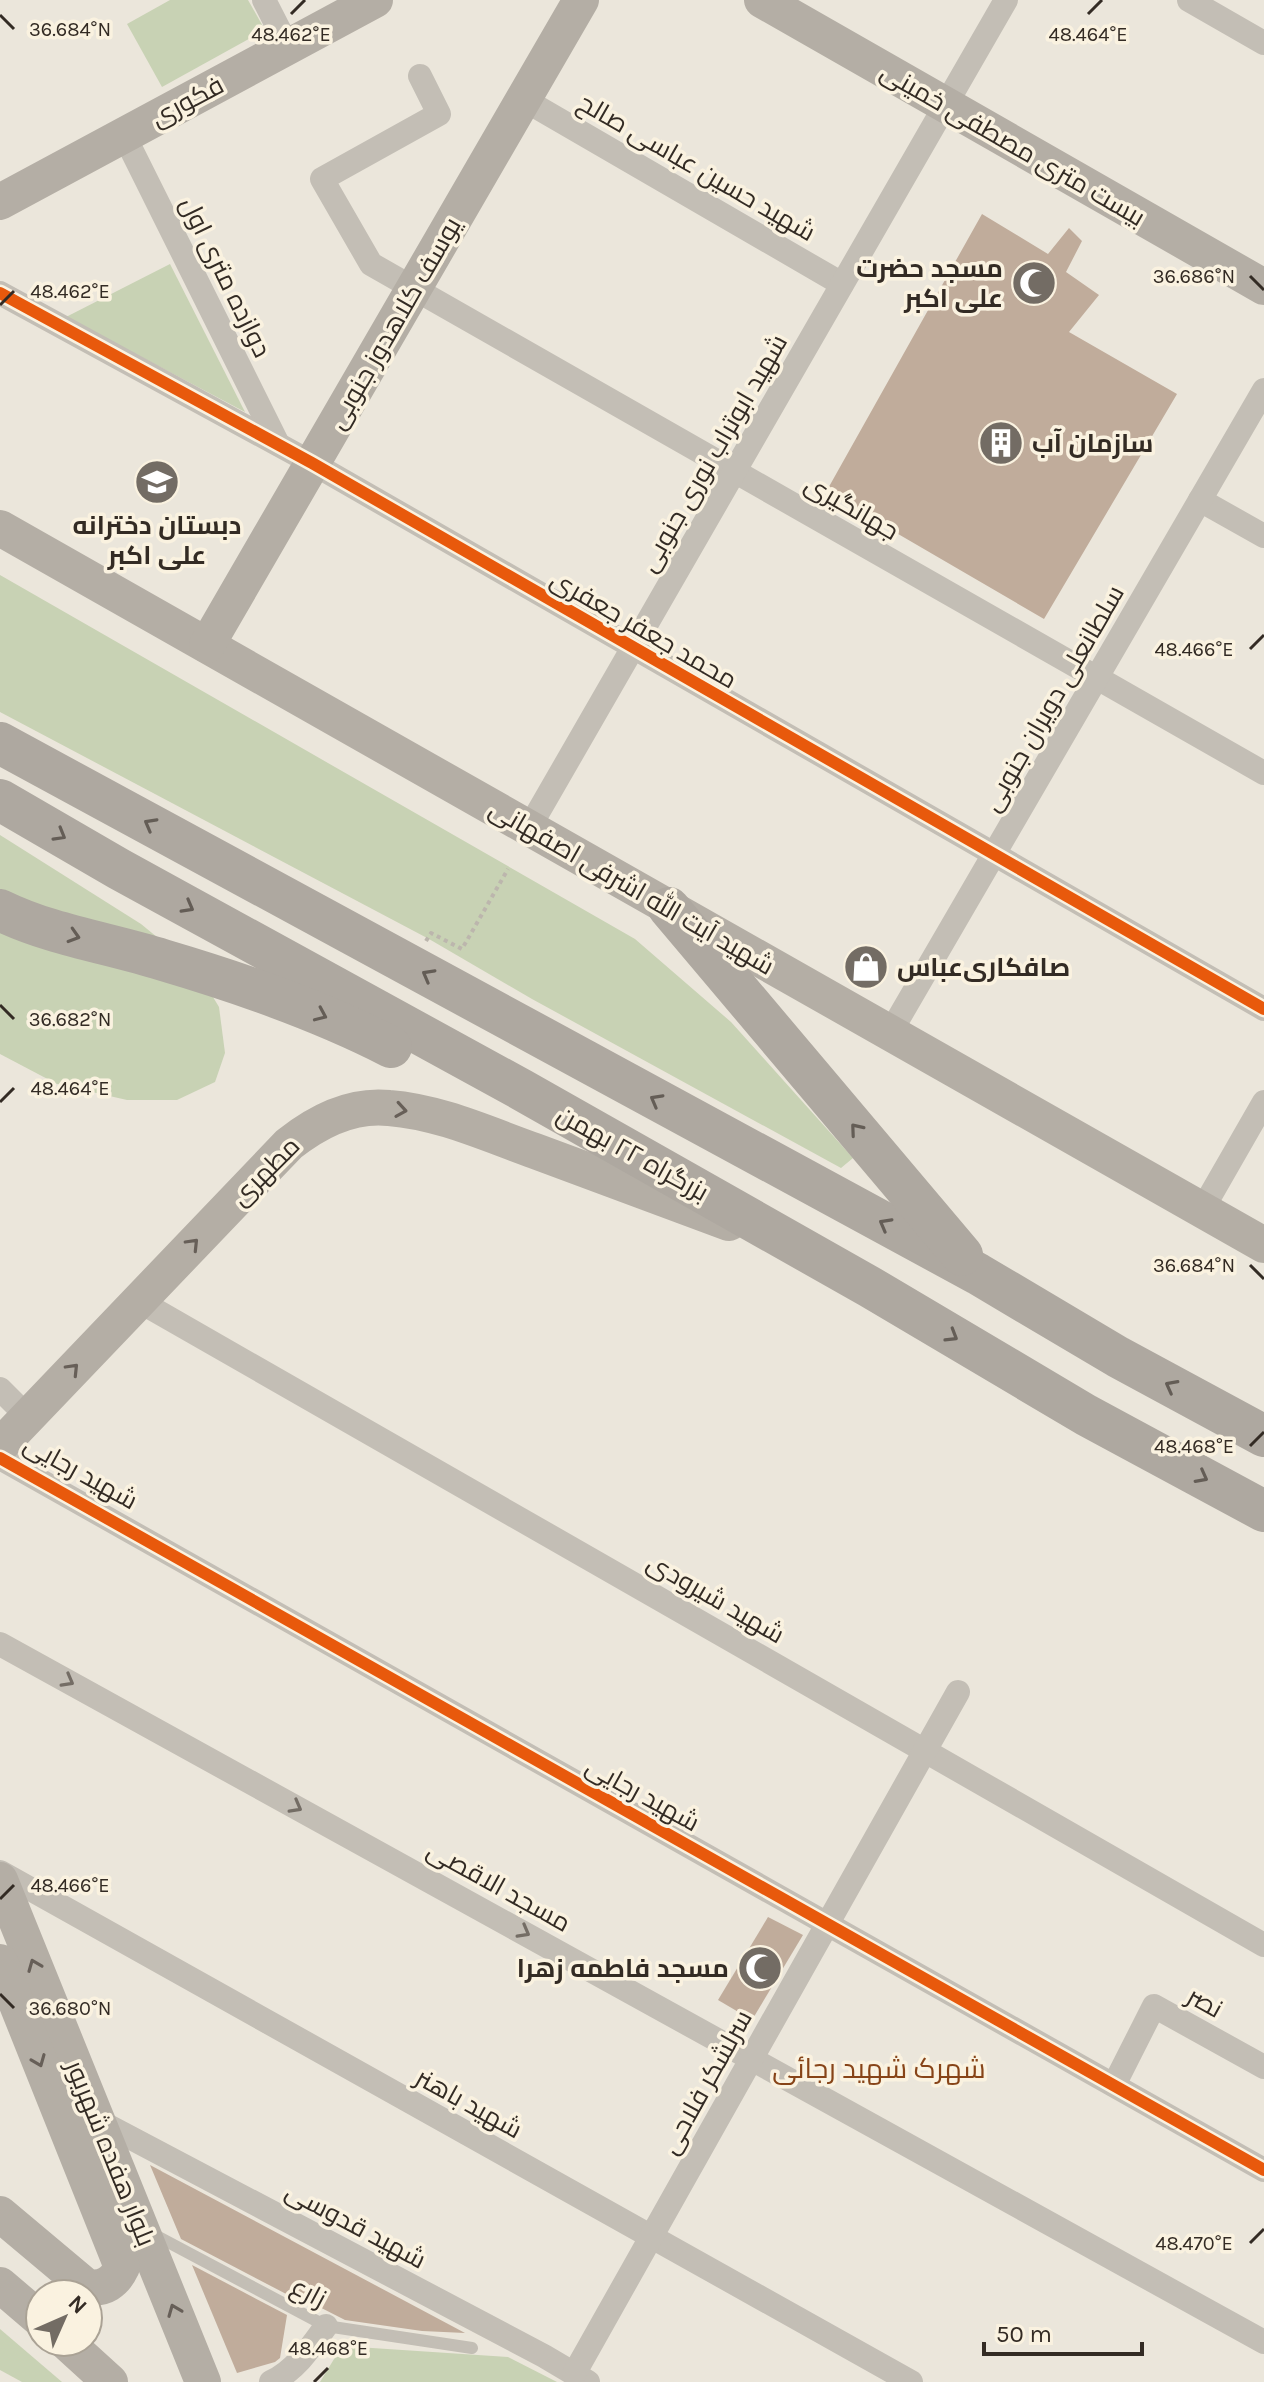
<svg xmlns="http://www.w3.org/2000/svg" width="1264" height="2382" viewBox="0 0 1264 2382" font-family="Karla,Cairo,sans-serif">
	<rect width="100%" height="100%" fill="#ebe6db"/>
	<g fill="#c8d2b4">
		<path d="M170,0H248L265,30L162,87L127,24Z"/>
		<path d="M170,264L245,412L66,317Z"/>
		<path d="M0,575L635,939L731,1022L853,1158L841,1168L532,999L429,939L0,712Z"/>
		<path d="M0,835L141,924L196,969L219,1007L225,1053L215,1082L177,1100H127L57,1084L0,1054Z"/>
		<path d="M0,2330V2329L62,2382H22L0,2370Z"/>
		<path d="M342,2346L508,2357L557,2382H320Z"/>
	</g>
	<g fill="#c0ac9b">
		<path d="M982,214L1048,254L1069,228L1082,241L1066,272L1099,295L1069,332L1177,394L1044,619L826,492Z"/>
		<path d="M768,1917L803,1935L752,2020L718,2000Z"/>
		<path d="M150,2165L465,2333L422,2331L345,2320L290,2292V2296L181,2239Z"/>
		<path d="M192,2265L287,2315L280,2358L275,2362L237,2373Z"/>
	</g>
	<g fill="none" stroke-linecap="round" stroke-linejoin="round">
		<path stroke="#bcb6ad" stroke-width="4" stroke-dasharray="4 4" stroke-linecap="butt" d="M426,941L431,933L462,949L508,869"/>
		<path stroke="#c3beb5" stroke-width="12" d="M151,2233L326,2326L472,2348"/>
		<g stroke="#c3beb5" stroke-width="24">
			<path d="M264,0L288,47"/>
			<path d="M1189,0L1264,43"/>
			<path d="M420,76L439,114L322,179L371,264L1264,773"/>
			<path d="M523,99L842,284"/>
			<path d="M124,135L278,444"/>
			<path d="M0,293L312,463L1264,1009"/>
			<path d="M1200,500L1264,536"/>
			<path d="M529,828L1006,0"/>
			<path d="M890,1033L1264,390"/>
			<path d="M1202,1210L1264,1102"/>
			<path d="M139,1301L1264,1945"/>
			<path d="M0,1389L28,1417"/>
			<path d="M0,1458L1264,2170"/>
			<path d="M0,1644L1264,2342"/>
			<path d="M0,1872L911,2382"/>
			<path d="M1114,2085L1154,2006L1264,2067"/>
			<path d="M97,2120L544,2356L588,2382"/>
			<path d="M574,2374L958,1692"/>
			<path d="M271,2382C295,2371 311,2347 326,2326"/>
		</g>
		<g stroke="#b4aea5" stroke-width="36">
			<path d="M762,0L1264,287"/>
			<path d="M0,202L375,0"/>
			<path d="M0,528L1264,1245"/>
			<path d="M207,645L581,0"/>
			<path d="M0,1446L289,1144C318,1121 351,1104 389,1108C440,1112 487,1134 535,1151C600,1175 665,1199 729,1223"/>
			<path d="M0,1880L203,2382"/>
			<path d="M0,1962L122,2267C115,2282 104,2290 87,2287L0,2214"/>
			<path d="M0,2285L40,2319"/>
			<path d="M66,2342L110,2382"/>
		</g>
		<g stroke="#aea8a0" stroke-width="42">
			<path d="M0,743L978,1274L1118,1357L1264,1436"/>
			<path d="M0,800L119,869L522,1090L870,1287L1086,1415L1264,1511"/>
			<path d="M669,908L962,1255"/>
			<path d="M0,910C51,935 109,943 163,960C241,983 319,1010 391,1047"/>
		</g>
		<g stroke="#faf2e0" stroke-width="17">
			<g id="cycleway">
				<path d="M0,293L312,463L1264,1009"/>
				<path d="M0,1458L1264,2170"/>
			</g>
		</g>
		<use href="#cycleway" stroke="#e8590c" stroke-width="12"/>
	</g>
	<defs><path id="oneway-chevron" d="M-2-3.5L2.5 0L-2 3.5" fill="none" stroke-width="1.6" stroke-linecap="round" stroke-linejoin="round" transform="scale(2)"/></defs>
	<g stroke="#645d56">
		<use href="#oneway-chevron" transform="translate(150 824) rotate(-151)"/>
		<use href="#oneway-chevron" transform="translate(60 835) rotate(30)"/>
		<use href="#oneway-chevron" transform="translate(188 907) rotate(29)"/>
		<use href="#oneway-chevron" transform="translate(74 936) rotate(17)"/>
		<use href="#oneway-chevron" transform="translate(428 975) rotate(-151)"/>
		<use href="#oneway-chevron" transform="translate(321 1015) rotate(24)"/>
		<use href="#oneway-chevron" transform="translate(656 1100) rotate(-151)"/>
		<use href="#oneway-chevron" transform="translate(856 1129) rotate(-130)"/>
		<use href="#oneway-chevron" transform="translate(885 1224) rotate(-151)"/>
		<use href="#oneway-chevron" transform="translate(952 1336) rotate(31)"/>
		<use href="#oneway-chevron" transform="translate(1171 1386) rotate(-152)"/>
		<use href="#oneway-chevron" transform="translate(1202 1477) rotate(28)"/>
	</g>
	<g stroke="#675f58">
		<use href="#oneway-chevron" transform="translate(401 1110) rotate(9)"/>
		<use href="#oneway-chevron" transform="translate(193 1244) rotate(-46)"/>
		<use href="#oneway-chevron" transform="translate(73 1369) rotate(-46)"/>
		<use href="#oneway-chevron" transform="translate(34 1965) rotate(-112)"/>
		<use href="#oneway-chevron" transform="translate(39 2061) rotate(68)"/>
		<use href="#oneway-chevron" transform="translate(174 2310) rotate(-112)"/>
	</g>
	<g stroke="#746d65">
		<use href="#oneway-chevron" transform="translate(68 1681) rotate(29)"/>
		<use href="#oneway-chevron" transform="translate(296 1807) rotate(29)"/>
		<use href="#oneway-chevron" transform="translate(524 1932) rotate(29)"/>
	</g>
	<path fill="none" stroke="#332b24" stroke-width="3" d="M291,14L305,0M1088,14L1102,0M0,15L14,29M1250,276L1264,290M0,305L14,291M1250,649L1264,635M0,1005L14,1019M0,1102L14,1088M1250,1265L1264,1279M1250,1446L1264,1432M0,1899L14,1885M0,1994L14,2008M1250,2243L1264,2229M314,2382L328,2368"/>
	<defs>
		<g id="mosque-disc" transform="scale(2.3)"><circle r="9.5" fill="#736c64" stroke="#faf2e0"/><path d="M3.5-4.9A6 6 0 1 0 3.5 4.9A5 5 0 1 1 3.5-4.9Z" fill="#fff"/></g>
		<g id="building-disc" transform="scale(2.3)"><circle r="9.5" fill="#736c64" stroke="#faf2e0"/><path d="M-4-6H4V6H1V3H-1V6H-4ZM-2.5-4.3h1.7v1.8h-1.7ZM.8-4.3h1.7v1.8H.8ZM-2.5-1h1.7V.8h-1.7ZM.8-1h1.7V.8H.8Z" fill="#fff"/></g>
		<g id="school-disc" transform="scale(2.3)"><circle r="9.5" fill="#736c64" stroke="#faf2e0"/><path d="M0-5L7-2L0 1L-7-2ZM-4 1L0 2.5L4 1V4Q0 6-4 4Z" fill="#fff"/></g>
		<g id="shop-disc" transform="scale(2.3)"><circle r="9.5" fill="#736c64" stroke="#faf2e0"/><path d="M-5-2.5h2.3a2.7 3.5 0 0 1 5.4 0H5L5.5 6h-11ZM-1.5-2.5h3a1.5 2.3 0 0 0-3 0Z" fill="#fff"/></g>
	</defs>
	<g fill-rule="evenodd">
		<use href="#mosque-disc" x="1034" y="283"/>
		<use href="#building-disc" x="1001" y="443"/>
		<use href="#school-disc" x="157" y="482"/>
		<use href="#shop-disc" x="866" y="967"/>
		<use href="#mosque-disc" x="760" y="1968"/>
	</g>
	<g text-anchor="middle" stroke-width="7" stroke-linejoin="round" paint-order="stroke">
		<g font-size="26" fill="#332b24" stroke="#faf2e0">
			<text transform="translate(187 101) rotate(-28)" y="9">فکوری</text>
			<text transform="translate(1013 144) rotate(30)" y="9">بیست متری مصطفی خمینی</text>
			<text transform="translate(697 167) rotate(30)" y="9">شهید حسین عباسی صالح</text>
			<text transform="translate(226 277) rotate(64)" y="9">دوازده متری اول</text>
			<text transform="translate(394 323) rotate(-60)" y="9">یوسف کلاهدوز جنوبی</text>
			<text transform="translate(713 453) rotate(-60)" y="9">شهید ابوتراب نوری جنوبی</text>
			<text transform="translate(852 507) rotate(30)" y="9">جهانگیری</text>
			<text transform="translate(644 629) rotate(30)" y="9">محمد جعفر جعفری</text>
			<text transform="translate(1053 698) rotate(-60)" y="9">سلطانعلی دویران جنوبی</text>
			<text transform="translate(632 887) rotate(30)" y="9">شهید آیت الله اشرفی اصفهانی</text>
			<text transform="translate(633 1153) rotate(29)" y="9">بزرگراه ۲۲ بهمن</text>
			<text transform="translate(265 1171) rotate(-45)" y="9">مطهری</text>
			<text transform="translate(81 1472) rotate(29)" y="9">شهید رجایی</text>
			<text transform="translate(716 1598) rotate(30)" y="9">شهید شیرودی</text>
			<text transform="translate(643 1794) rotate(29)" y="9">شهید رجایی</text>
			<text transform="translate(499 1886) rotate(29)" y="9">مسجد الاقصی</text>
			<text transform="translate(1205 2002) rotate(29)" y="9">نصر</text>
			<text transform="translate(706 2082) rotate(-61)" y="9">سرلشکر فلاحی</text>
			<text transform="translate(469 2103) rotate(29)" y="9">شهید باهنر</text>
			<text transform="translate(111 2153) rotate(68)" y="9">بلوار هفده شهریور</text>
			<text transform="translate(356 2225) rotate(28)" y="9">شهید قدوسی</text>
			<text transform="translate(309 2292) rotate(28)" y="9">زارع</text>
		</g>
		<g font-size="26" font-weight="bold" fill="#332b24" stroke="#faf2e0" text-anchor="end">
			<text x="1003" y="277">مسجد حضرت<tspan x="1003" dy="30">علی اکبر</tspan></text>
			<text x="1032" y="452" text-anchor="start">سازمان آب</text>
			<text x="157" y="534" text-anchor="middle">دبستان دخترانه<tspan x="157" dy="30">علی اکبر</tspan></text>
			<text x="897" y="976" text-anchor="start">صافکاری‌عباس</text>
			<text x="729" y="1977">مسجد فاطمه زهرا</text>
		</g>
		<g font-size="28" fill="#874418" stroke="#faf2e0">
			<text x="879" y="2078">شهرک شهید رجائی</text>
		</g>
	</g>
	<g font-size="20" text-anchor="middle" fill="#332b24" stroke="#faf2e0" stroke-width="7" stroke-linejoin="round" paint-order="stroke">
		<text x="70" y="36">36.684°N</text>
		<text x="291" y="41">48.462°E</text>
		<text x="1088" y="41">48.464°E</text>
		<text x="1194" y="283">36.686°N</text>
		<text x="70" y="298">48.462°E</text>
		<text x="1194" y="656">48.466°E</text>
		<text x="70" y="1026">36.682°N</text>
		<text x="70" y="1095">48.464°E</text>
		<text x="1194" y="1272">36.684°N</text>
		<text x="1194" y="1453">48.468°E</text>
		<text x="70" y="1892">48.466°E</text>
		<text x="70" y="2015">36.680°N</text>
		<text x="1194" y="2250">48.470°E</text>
		<text x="328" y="2355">48.468°E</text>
	</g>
	<g transform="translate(64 2318) rotate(45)"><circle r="38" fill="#faf2e0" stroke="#aaa295" stroke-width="2"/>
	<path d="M0-6L14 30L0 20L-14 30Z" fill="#736c64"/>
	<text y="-12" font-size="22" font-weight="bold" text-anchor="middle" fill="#332b24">N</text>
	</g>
	<path d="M984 2342v12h158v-12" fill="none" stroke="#332b24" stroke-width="4"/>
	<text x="996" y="2342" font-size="24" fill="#332b24" stroke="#faf2e0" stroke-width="6" paint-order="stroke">50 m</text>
</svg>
